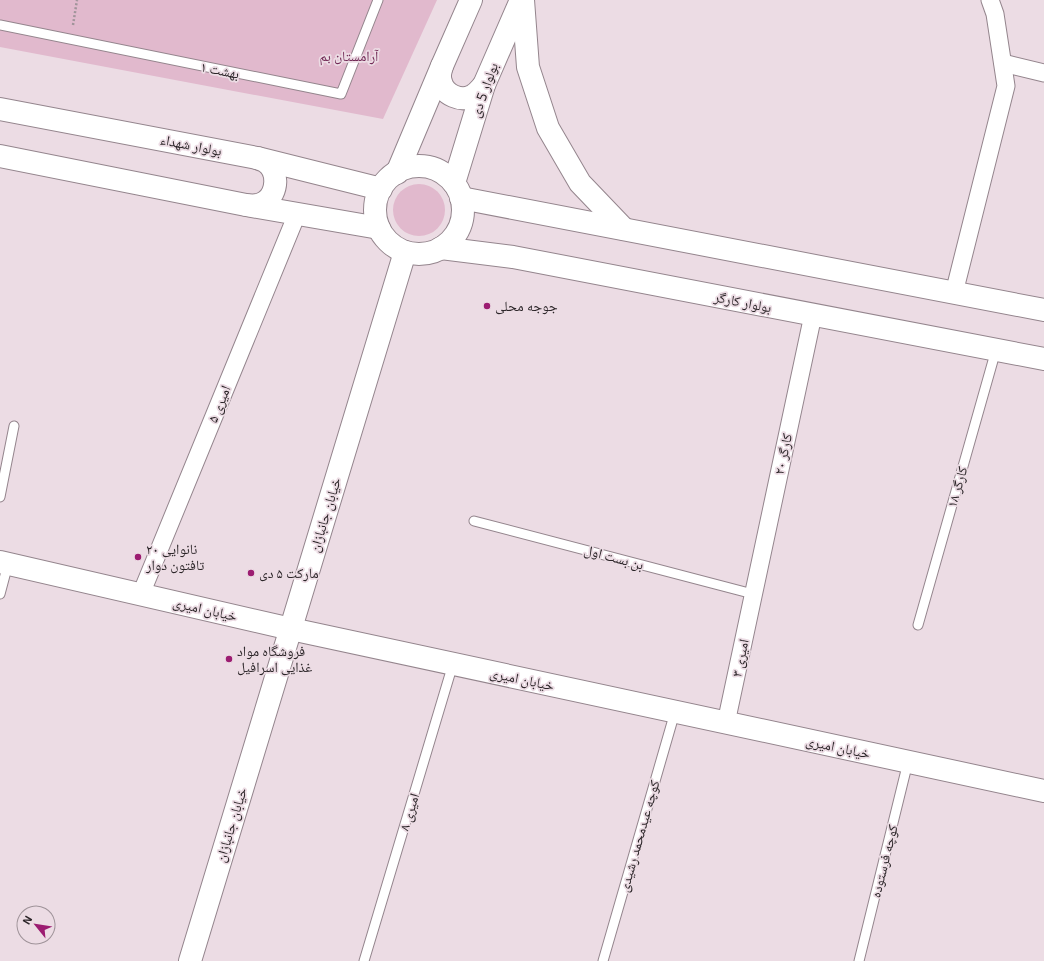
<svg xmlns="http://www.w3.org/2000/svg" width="1044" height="961" viewBox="0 0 1044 961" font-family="'Exo 2','Noto Naskh Arabic',sans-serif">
	<rect width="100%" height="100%" fill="#ecdce4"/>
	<g fill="#e1b9cd">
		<path d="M0,0H437L383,119L0,47Z"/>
		<circle cx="419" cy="210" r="26"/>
	</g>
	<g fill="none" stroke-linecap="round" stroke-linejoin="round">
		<g stroke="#94858d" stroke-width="11">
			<g id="service">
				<path d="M0,25L341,94L378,0"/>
				<path d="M0,497L14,426"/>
				<path d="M474,521L753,594"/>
				<path d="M0,594L8,564"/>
				<path d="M918,625L996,350"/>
				<path d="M364,961L453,664"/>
				<path d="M603,961L675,712"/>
				<path d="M859,961L908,762"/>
			</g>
		</g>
		<g stroke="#94858d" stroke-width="19">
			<g id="minor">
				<path d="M1003,63L1044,73"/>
				<path d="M954,293L1006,86L995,14L990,0"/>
				<path d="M141,594L297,214"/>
				<path d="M726,723L813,315"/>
			</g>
		</g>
		<g stroke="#94858d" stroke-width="24">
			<path id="tertiary" d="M0,562L291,629L1044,791"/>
		</g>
		<g stroke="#94858d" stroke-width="24">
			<g id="secondary">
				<path d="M442,66C440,72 439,77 441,82C444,95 461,102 472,96C478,93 480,89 484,85"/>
				<path d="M397,173L442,66L471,0"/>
				<path d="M454,183L484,85L521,0"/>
				<path d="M190,961L405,252"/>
			</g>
		</g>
		<g stroke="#94858d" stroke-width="24">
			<g id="primary">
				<path d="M523,0L528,67L548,128L580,183L624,229"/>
				<path d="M0,109L257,158L381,189"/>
				<path d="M0,156L246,205L379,228"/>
				<circle cx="419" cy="210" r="44"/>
				<path d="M461,198L1044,310"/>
				<path d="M247,205C253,206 259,206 265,202C278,193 279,171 266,162C263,160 260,159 257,158"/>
				<path d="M441,248L513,257L1044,359"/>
			</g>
		</g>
		<path stroke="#a0949a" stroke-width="2.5" stroke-dasharray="2 2" stroke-linecap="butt" d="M73,25L77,0"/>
		<use href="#service" stroke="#fff" stroke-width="9"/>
		<use href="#minor" stroke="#fff" stroke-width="17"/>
		<use href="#tertiary" stroke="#fff" stroke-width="22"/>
		<use href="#secondary" stroke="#fff" stroke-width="22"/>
		<use href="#primary" stroke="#fff" stroke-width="22"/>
	</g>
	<g fill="#9c1c71" stroke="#ecdce4" stroke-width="1.5">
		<circle cx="487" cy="306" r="4"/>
		<circle cx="138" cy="557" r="4"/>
		<circle cx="251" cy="573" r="4"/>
		<circle cx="229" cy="659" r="4"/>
	</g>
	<g text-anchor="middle" stroke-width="3.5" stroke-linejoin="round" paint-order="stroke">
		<g font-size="14" fill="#722a56" stroke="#ecdce4">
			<text x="349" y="61">آرامستان بم</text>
		</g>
		<g font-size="14" fill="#2b2528" stroke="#ecdce4">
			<text transform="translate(220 70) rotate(11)" y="5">بهشت ۱</text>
			<text transform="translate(484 90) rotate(-70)" y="5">بولوار 5 دی</text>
			<text transform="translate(191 145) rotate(11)" y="5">بولوار شهداء</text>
			<text transform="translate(743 302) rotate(11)" y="5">بولوار کارگر</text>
			<text transform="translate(219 404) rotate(-68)" y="5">امیری ۵</text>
			<text transform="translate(783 454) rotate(-78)" y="5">کارگر ۲۰</text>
			<text transform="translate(957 487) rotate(-74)" y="5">کارگر ۱۸</text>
			<text transform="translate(325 515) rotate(-73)" y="5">خیابان جانبازان</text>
			<text transform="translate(614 557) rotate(15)" y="5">بن بست اول</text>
			<text transform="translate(205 609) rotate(13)" y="5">خیابان امیری</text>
			<text transform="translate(740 658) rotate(-78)" y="5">امیری ۳</text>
			<text transform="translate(522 679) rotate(12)" y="5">خیابان امیری</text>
			<text transform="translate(838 747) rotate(12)" y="5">خیابان امیری</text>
			<text transform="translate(409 812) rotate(-73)" y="5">امیری ۸</text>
			<text transform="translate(231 825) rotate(-73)" y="5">خیابان جانبازان</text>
			<text transform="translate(639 836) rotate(-74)" y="5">کوچه عیدمحمد رشیدی</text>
			<text transform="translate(884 861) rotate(-76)" y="5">کوچه فرستوده</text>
		</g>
		<g font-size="14" fill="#2b2528" stroke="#ecdce4" text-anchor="start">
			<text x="495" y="311">جوجه محلی</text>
			<text x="146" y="554">نانوایی ۲۰<tspan x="146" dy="16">تافتون دوار</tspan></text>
			<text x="259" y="578">مارکت ۵ دی</text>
			<text x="237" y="656">فروشگاه مواد<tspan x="237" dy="16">غذایی اسرافیل</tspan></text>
		</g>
	</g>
	<g transform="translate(36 925) rotate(300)"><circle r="19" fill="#ecdce4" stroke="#9f9399"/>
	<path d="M0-3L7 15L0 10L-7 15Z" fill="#9c1c71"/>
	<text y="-6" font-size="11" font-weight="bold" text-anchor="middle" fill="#2b2528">N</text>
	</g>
</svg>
